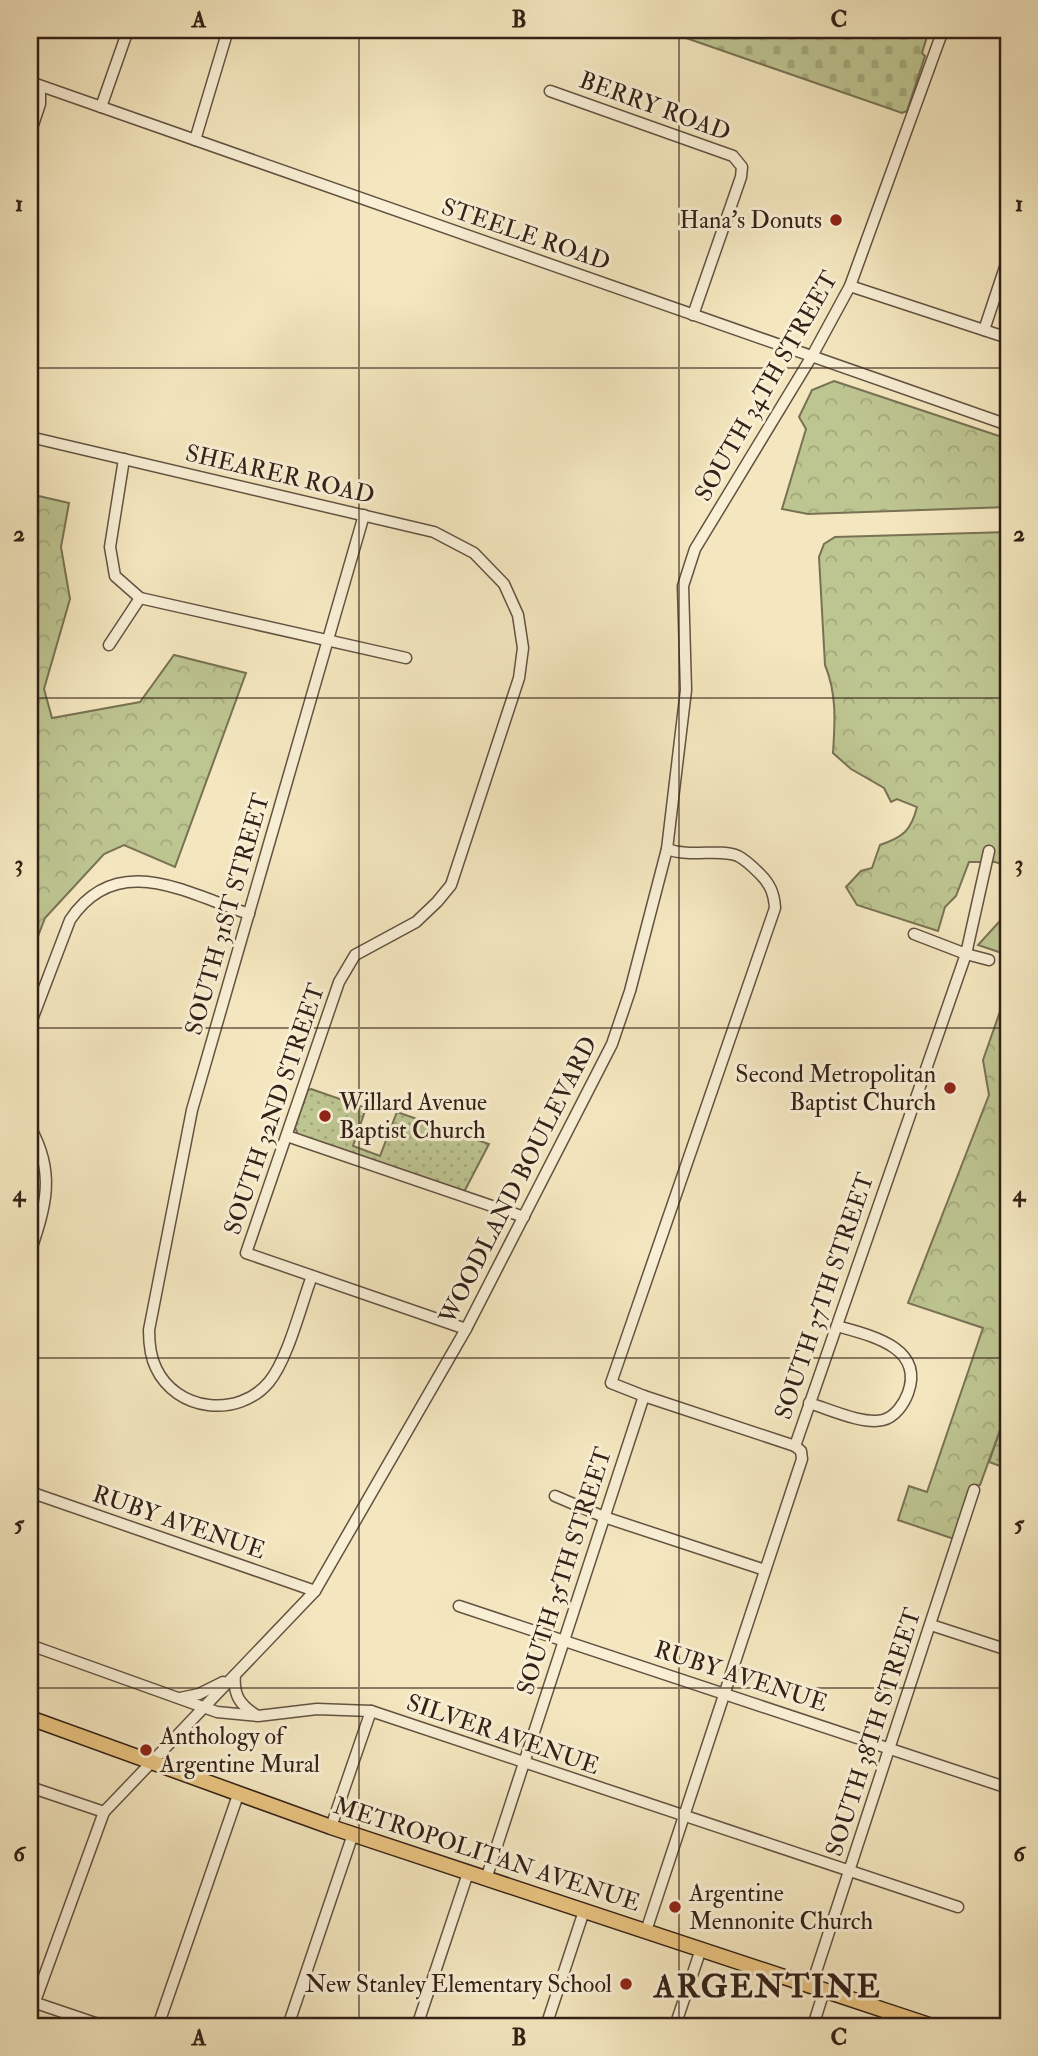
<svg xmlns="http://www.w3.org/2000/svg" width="1038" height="2056" viewBox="0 0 1038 2056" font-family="'IM FELL Double Pica',serif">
	<defs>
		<pattern id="grass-dots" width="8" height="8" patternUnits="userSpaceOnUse" patternTransform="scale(1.75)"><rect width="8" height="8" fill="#bdc591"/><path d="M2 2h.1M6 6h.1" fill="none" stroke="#a3a97c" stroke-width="1.8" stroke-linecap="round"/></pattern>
		<pattern id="forest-crowns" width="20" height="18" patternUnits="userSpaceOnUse" patternTransform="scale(1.75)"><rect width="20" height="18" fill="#bdc591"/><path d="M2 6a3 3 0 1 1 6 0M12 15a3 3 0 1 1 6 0" fill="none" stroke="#a3a97c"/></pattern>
		<pattern id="cemetery-stones" width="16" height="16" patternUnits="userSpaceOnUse" patternTransform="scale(1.75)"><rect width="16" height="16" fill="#bdc591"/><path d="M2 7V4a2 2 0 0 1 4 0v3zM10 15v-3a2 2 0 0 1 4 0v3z" fill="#a3a97c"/></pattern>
	</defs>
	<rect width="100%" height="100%" fill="#f4e7bf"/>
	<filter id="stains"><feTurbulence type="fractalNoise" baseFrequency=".00286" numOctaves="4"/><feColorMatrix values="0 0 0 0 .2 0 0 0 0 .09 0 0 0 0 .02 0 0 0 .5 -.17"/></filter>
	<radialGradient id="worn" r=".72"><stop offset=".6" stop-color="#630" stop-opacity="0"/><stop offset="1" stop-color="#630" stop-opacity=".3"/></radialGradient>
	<g fill="url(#grass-dots)" stroke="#787254" stroke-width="2">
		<path d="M311,1089L366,1108L353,1146L380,1156L397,1112L489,1144L464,1192L298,1135L295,1127L308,1090Z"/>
		<path d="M1008,1408V1469L989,1462Z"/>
	</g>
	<g fill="url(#forest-crowns)" stroke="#787254" stroke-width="2">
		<path d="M834,381L1008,439V507L808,514L782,509L806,429L799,417L812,390Z"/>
		<path d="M30,494L69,503L61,547L70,599L44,689L52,718L140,702L174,655L246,673L175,867L124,845L104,854L45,918L30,957Z"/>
		<path d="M1008,532V866L995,862H969L956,896L945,907L938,931L857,905L846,887L861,871L872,868L880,845C903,837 911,831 917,807L897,799L891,802L884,788L851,769L833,753C835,722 837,694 825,665L819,557L824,544L835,537Z"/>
		<path d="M999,922L1008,925V955L978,945Z"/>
		<path d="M1004,1000L1008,1002V1408L980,1485L971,1486L954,1539L898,1520L909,1486L927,1492L983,1328L908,1303L989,1095L983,1060Z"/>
	</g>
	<path fill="url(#cemetery-stones)" stroke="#787254" stroke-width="2" d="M663,30H929L922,53L925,56L907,111L902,113Z"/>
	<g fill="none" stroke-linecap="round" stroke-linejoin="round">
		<g stroke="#635241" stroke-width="13">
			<g id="minor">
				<path d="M30,82L1008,425"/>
				<path d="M550,91L733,156L742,167L741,177L693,315"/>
				<path d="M101,107L128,30"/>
				<path d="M30,134L40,104V86"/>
				<path d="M195,140L228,30"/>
				<path d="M850,286L1008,338"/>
				<path d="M984,330L1008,258"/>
				<path d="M30,437L434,532L474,553L504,584L518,615L523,648L519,678L451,885L437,902L416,922L355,955L339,982L246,1253L466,1329"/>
				<path d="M124,459L110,547L115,576L140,598L406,658"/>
				<path d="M109,645L140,598"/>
				<path d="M667,849C691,858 719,848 738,856C746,860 753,867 760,874C770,884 774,893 775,908L611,1383L644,1396L795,1446"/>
				<path d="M914,934L966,954L989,960"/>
				<path d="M30,1025L70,920C117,850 186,893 249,914"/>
				<path d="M30,1127C56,1173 46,1205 30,1253"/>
				<path d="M287,1136L524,1217"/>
				<path d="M312,1276C301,1305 288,1359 269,1382C238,1419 176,1411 156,1368C150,1356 149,1343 149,1330L192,1110L364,515"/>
				<path d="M809,1403C829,1409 863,1425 883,1420C895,1417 904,1404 908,1393C925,1346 868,1335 837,1326"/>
				<path d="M795,1446L966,954L989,851"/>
				<path d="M30,1492L315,1591"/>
				<path d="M555,1496L604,1517L765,1570"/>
				<path d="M459,1606L1008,1788"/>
				<path d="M931,1625L1008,1650"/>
				<path d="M30,1645L217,1712L258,1716L317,1709L371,1711L958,1907"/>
				<path d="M235,1675C233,1695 240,1705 256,1715"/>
				<path d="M180,1698L199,1694L223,1682"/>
				<path d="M30,1787L104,1812"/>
				<path d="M331,1827L371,1711"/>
				<path d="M486,1879L644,1396"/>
				<path d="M646,1931L802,1459L801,1451L795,1446"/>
				<path d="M811,1987L974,1490"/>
				<path d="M30,2001L104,2026"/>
				<path d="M30,2015L104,1812L315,1591L466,1329L612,1044L630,991L667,849L686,690L683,586L695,549L812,356L850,286L943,30"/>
				<path d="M158,2026L238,1795"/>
				<path d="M288,2026L353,1834"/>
				<path d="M417,2026L468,1873"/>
				<path d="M546,2026L584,1911"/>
				<path d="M675,2026L701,1949"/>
				<path d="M813,2026L824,1991"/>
			</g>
		</g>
		<g stroke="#332017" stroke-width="17">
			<path id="major" d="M30,1718L331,1827L932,2026"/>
		</g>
		<use href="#minor" stroke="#f8efd5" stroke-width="10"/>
		<use href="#major" stroke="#eac480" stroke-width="14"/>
	</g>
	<path fill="none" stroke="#332017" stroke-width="2" stroke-opacity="0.55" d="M359,30V2026M679,30V2026M30,368H1008M30,698H1008M30,1028H1008M30,1358H1008M30,1688H1008"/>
	<g fill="#8f2418" stroke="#f8efd5" stroke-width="2.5">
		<circle cx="836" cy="220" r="7"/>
		<circle cx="950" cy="1088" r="7"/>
		<circle cx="325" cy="1116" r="7"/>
		<circle cx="146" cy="1750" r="7"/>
		<circle cx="675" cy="1907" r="7"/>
		<circle cx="626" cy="1984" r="7"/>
	</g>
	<g text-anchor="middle" stroke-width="6" stroke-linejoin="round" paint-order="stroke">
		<g font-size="24" fill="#332017" stroke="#f8efd5">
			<text transform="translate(655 106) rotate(20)" y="8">BERRY ROAD</text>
			<text transform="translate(526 234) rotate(19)" y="8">STEELE ROAD</text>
			<text transform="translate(766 386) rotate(-60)" y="8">SOUTH 34TH STREET</text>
			<text transform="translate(280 474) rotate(13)" y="8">SHEARER ROAD</text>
			<text transform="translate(227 914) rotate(-74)" y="8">SOUTH 31ST STREET</text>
			<text transform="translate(274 1109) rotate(-71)" y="8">SOUTH 32ND STREET</text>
			<text transform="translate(518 1180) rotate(-63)" y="8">WOODLAND BOULEVARD</text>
			<text transform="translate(824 1296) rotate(-71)" y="8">SOUTH 37TH STREET</text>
			<text transform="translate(179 1522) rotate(19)" y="8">RUBY AVENUE</text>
			<text transform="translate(564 1571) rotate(-72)" y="8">SOUTH 35TH STREET</text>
			<text transform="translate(741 1676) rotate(18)" y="8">RUBY AVENUE</text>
			<text transform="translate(873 1732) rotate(-72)" y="8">SOUTH 38TH STREET</text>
			<text transform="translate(503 1734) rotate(19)" y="8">SILVER AVENUE</text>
			<text transform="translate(487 1854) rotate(18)" y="8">METROPOLITAN AVENUE</text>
		</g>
		<g font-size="24" fill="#332017" stroke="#f8efd5" text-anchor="end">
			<text x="822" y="228">Hana's Donuts</text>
			<text x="936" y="1082">Second Metropolitan<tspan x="936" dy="28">Baptist Church</tspan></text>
			<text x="339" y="1110" text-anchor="start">Willard Avenue<tspan x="339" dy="28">Baptist Church</tspan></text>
			<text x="160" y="1744" text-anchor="start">Anthology of<tspan x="160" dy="28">Argentine Mural</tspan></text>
			<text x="689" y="1901" text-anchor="start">Argentine<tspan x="689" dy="28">Mennonite Church</tspan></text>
			<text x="612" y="1992">New Stanley Elementary School</text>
		</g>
		<g font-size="32" font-weight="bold" letter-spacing="2" fill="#332017" stroke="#f8efd5">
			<text x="768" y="1997">ARGENTINE</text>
		</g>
	</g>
	<rect width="1038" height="2056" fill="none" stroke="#f4e7bf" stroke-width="77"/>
	<rect x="38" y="38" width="962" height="1980" fill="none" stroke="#332017" stroke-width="2.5"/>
	<g font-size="23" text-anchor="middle" font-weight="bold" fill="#332017">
		<text x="199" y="27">A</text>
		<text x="519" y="27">B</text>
		<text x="839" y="27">C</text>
		<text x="19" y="211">1</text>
		<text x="1019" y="211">1</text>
		<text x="19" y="541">2</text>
		<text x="1019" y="541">2</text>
		<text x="19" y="871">3</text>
		<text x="1019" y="871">3</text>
		<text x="19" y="1201">4</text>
		<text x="1019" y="1201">4</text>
		<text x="19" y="1531">5</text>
		<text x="1019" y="1531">5</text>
		<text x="19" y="1861">6</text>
		<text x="1019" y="1861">6</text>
		<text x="199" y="2045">A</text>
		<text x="519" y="2045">B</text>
		<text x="839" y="2045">C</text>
	</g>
	<rect width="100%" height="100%" filter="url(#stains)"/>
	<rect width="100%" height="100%" fill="url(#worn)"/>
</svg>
